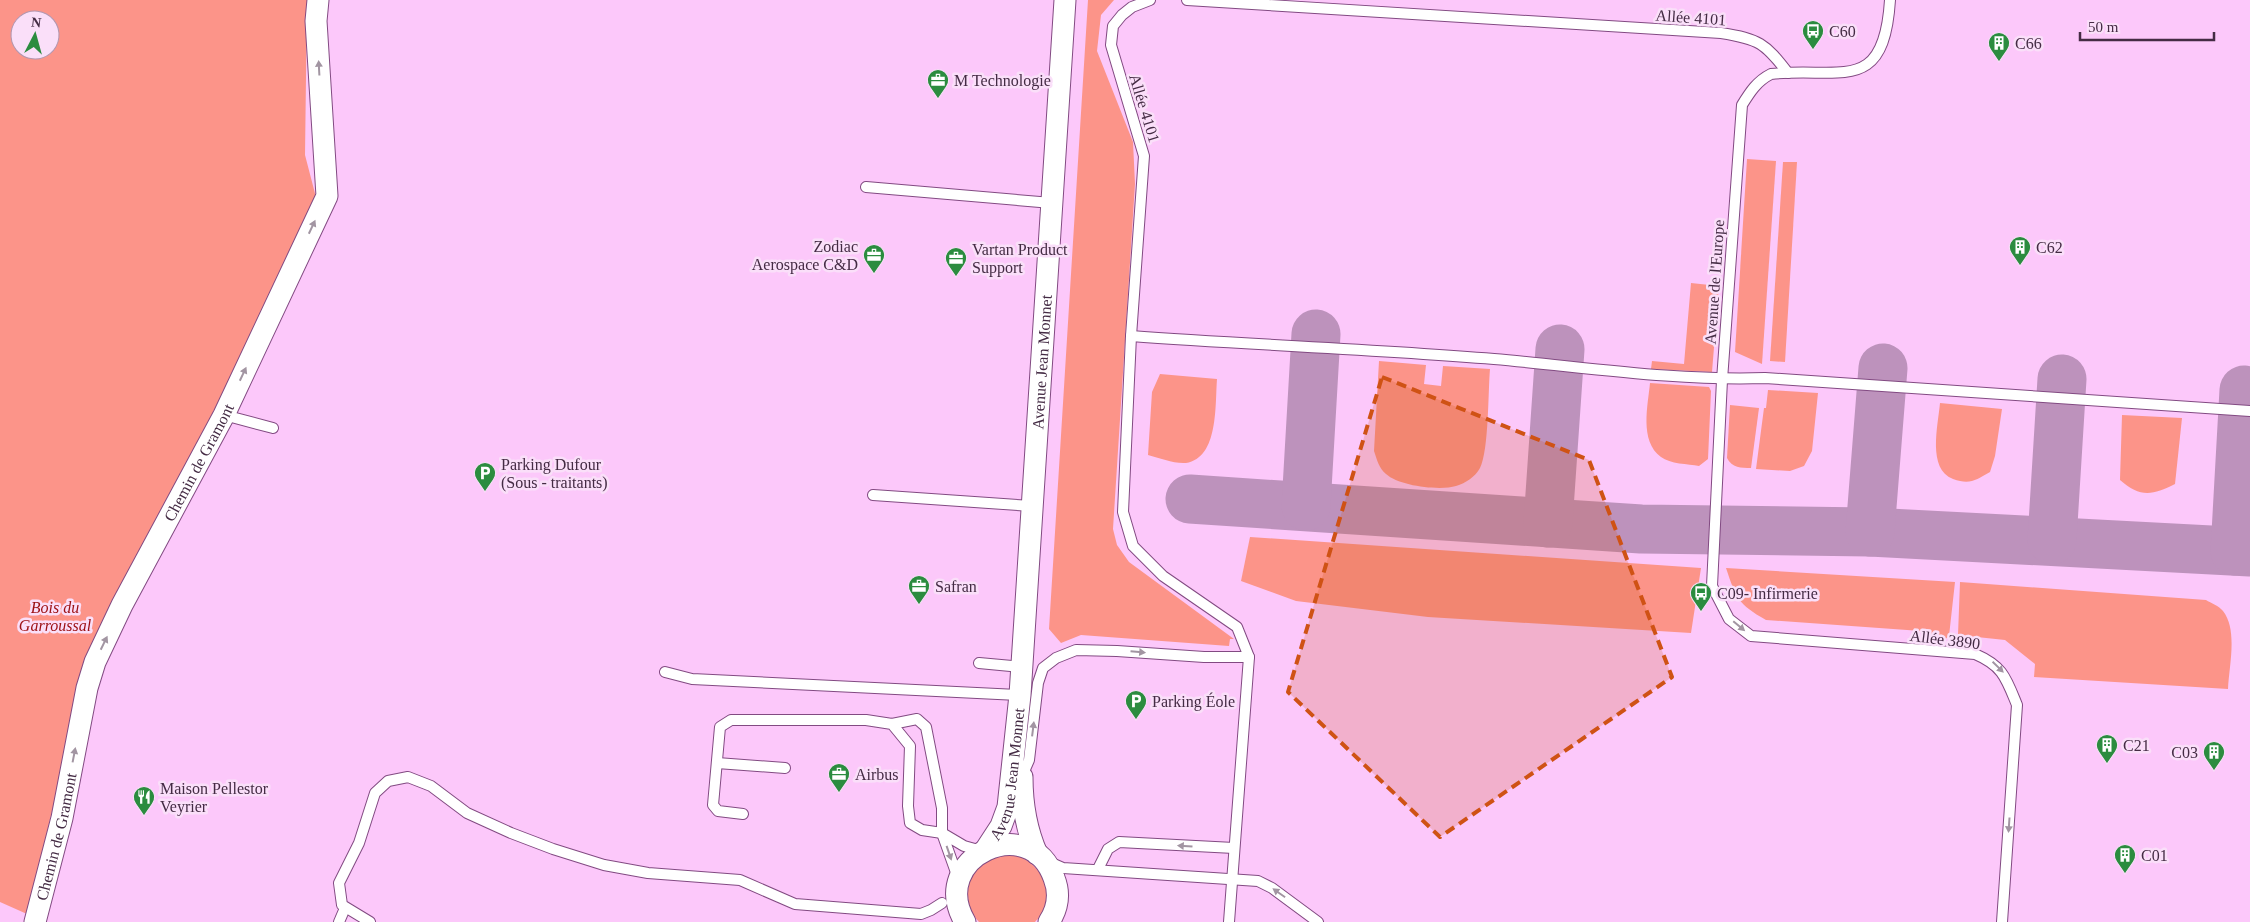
<svg xmlns="http://www.w3.org/2000/svg" width="2250" height="922" viewBox="0 0 2250 922" font-family="'Times New Roman',serif">
	<rect width="100%" height="100%" fill="#fcc8fa"/>
	<g fill="#fc9489" fill-rule="evenodd">
		<path d="M0,0H307L305,155L318,205L83,684L27,914L0,902ZM20,20H50V50H20Z"/>
		<path d="M1088,0H1114L1101,15L1097,51L1133,142L1135,184L1113,529L1117,545L1129,562L1234,639H1230L1229,646L1081,635L1061,643L1049,629Z"/>
		<path d="M1747,159L1776,161L1762,364L1735,352Z"/>
		<path d="M1783,162H1797L1785,362L1770,361Z"/>
		<path d="M1691,283L1719,286L1712,372L1651,369L1652,361L1684,364Z"/>
		<path d="M1379,361L1426,365L1424,384L1441,386L1443,366L1490,369C1488,391 1489,450 1480,468C1475,477 1466,483 1456,486C1440,491 1399,486 1386,474C1379,468 1377,460 1374,451Z"/>
		<path d="M1160,374L1217,379C1215,404 1219,458 1186,463C1174,464 1160,458 1148,455L1152,392Z"/>
		<path d="M1650,383L1709,387L1711,391L1708,459L1699,466C1688,464 1670,464 1661,457C1639,441 1648,405 1650,383Z"/>
		<path d="M1768,390L1818,393L1812,451L1804,466L1790,471L1756,469L1764,408H1766Z"/>
		<path d="M1940,403L2002,409L1995,456L1990,472C1976,480 1970,485 1953,479C1927,469 1938,426 1940,403Z"/>
		<path d="M1730,405L1759,408L1751,468C1741,468 1732,468 1727,458Z"/>
		<path d="M2122,415L2182,418L2175,484C2152,496 2139,497 2120,480Z"/>
		<path d="M1250,537L1701,568L1691,633L1428,617L1296,601L1241,581Z"/>
		<path d="M1726,568L1955,582L1949,636L1943,641L1921,631L1766,620C1738,604 1736,598 1726,568Z"/>
		<path d="M1960,582L2206,600C2211,603 2219,606 2223,611C2238,630 2229,666 2228,689L2034,677L2035,664L2005,640L1958,635Z"/>
		<path d="M1016,855C1044,865 1059,898 1035,922H979C959,901 967,864 996,856C1002,854 1010,855 1016,855Z"/>
	</g>
	<g fill="none" stroke-linecap="round" stroke-linejoin="round">
		<g stroke="#bd92bc" stroke-width="49">
			<path d="M1190,499L1641,529L1870,532L2250,552"/>
			<path d="M1306,506L1316,334"/>
			<path d="M1548,523L1560,349"/>
			<path d="M1870,532L1883,368"/>
			<path d="M2052,540L2062,379"/>
			<path d="M2235,551L2244,390"/>
		</g>
		<g stroke="#824a82" stroke-width="12">
			<g id="lane">
				<path d="M1150,0L1132,7L1122,15L1113,26L1111,45L1144,156L1131,336L1123,512L1133,546L1163,576L1237,627L1249,657L1229,922"/>
				<path d="M1187,0L1721,33C1759,39 1765,43 1788,73"/>
				<path d="M1890,0C1884,97 1839,66 1771,74C1757,81 1750,92 1742,105L1722,380L1712,586L1729,619L1751,636L1975,654C2003,666 2006,678 2017,705L2002,922"/>
				<path d="M866,187L1052,203"/>
				<path d="M1131,336C1252,345 1373,349 1494,359C1585,367 1674,381 1765,378L2250,411"/>
				<path d="M224,415L273,428"/>
				<path d="M873,495L1032,506"/>
				<path d="M979,663L1022,667"/>
				<path d="M665,672L692,679L1020,695"/>
				<path d="M717,763L785,768"/>
				<path d="M1022,776L1029,760L1038,683L1043,668L1056,658L1076,650L1117,651L1204,657H1249"/>
				<path d="M743,814L718,811L713,805L720,727L731,720H866L892,724L917,719L926,727L942,808V833L922,830L910,823L908,806L910,746L892,724"/>
				<path d="M1047,861L1063,868L1258,881L1272,888L1318,922"/>
				<path d="M1098,869L1108,849L1119,842L1234,848"/>
				<path d="M958,878L942,833L964,846L982,851"/>
				<path d="M339,922L345,908"/>
				<path d="M370,922L342,905L339,883L359,843L375,793L388,781L408,777L431,786L467,813L511,833L553,849L604,865L648,873L740,880L795,904L921,914L931,910L942,903"/>
			</g>
		</g>
		<g stroke="#824a82" stroke-width="23">
			<g id="street">
				<path d="M1022,777C1022,805 1026,829 1037,854"/>
				<path id="s1" d="M986,849L1001,826L1008,807L1020,695L1065,0"/>
				<path id="s2" d="M35,922L62,818L87,688L95,662L122,605L224,415L327,196L316,21L318,0"/>
				<path d="M965,922C927,857 1030,810 1054,878C1060,893 1058,908 1049,922"/>
			</g>
		</g>
		<use href="#lane" stroke="#fff" stroke-width="10"/>
		<use href="#street" stroke="#fff" stroke-width="21"/>
	</g>
	<defs><path id="oneway-solid" d="M-6-.8H1V-3.2L6.5 0L1 3.2V.8H-6Z" transform="scale(1.25)"/></defs>
	<g fill="#a295a2">
		<use href="#oneway-solid" transform="translate(319 68) rotate(-93)"/>
		<use href="#oneway-solid" transform="translate(312 227) rotate(-65)"/>
		<use href="#oneway-solid" transform="translate(243 374) rotate(-65)"/>
		<use href="#oneway-solid" transform="translate(1739 626) rotate(40)"/>
		<use href="#oneway-solid" transform="translate(104 643) rotate(-64)"/>
		<use href="#oneway-solid" transform="translate(1138 652) rotate(5)"/>
		<use href="#oneway-solid" transform="translate(1998 667) rotate(44)"/>
		<use href="#oneway-solid" transform="translate(1033 729) rotate(-83)"/>
		<use href="#oneway-solid" transform="translate(74 755) rotate(-79)"/>
		<use href="#oneway-solid" transform="translate(2009 825) rotate(94)"/>
		<use href="#oneway-solid" transform="translate(1185 846) rotate(-176)"/>
		<use href="#oneway-solid" transform="translate(949 853) rotate(71)"/>
		<use href="#oneway-solid" transform="translate(1279 893) rotate(-145)"/>
	</g>
	<path fill="#cf5214" fill-opacity="0.2" stroke="#cf5214" stroke-width="4" stroke-dasharray="10 6" stroke-linejoin="round" d="M1382,377L1589,460L1672,677L1440,837L1288,692Z"/>
	<defs>
		<g id="bus-pin" transform="scale(1.125)"><path d="M0 17L-7.5 6A9.5 9.5 0 1 1 7.5 6Z" fill="#2b8c3f" stroke="#fadff9"/><path d="M-5-6H5V4H4V6H2V4H-2V6H-4V4H-5ZM-3.5-4V0h7V-4ZM-3.5 1.2v1.5H-2V1.2ZM2 1.2v1.5H3.5V1.2Z" fill="#fff"/></g>
		<g id="building-pin" transform="scale(1.125)"><path d="M0 17L-7.5 6A9.5 9.5 0 1 1 7.5 6Z" fill="#2b8c3f" stroke="#fadff9"/><path d="M-4-6H4V6H1V3H-1V6H-4ZM-2.5-4.3h1.7v1.8h-1.7ZM.8-4.3h1.7v1.8H.8ZM-2.5-1h1.7V.8h-1.7ZM.8-1h1.7V.8H.8Z" fill="#fff"/></g>
		<g id="office-pin" transform="scale(1.125)"><path d="M0 17L-7.5 6A9.5 9.5 0 1 1 7.5 6Z" fill="#2b8c3f" stroke="#fadff9"/><path d="M-6-3h4V-5.5h4V-3h4V5H-6ZM-1-4.5V-3h2v-1.5ZM-6 0V1H6V0Z" fill="#fff"/></g>
		<g id="parking-pin" transform="scale(1.125)"><path d="M0 17L-7.5 6A9.5 9.5 0 1 1 7.5 6Z" fill="#2b8c3f" stroke="#fadff9"/><path d="M-3.5-5.5H1a3.5 3.5 0 0 1 0 7H-1V5.5H-3.5ZM-1-3.4V-.6H.8a1.4 1.4 0 0 0 0-2.8Z" fill="#fff"/></g>
		<g id="restaurant-pin" transform="scale(1.125)"><path d="M0 17L-7.5 6A9.5 9.5 0 1 1 7.5 6Z" fill="#2b8c3f" stroke="#fadff9"/><path d="M-5-6h1v4h1v-4h1v4h1v-4h1v5L-1.5 .5V6h-2V.5L-5-1ZM5-6V6H3V1.5H1.5Q1.5-4 5-6Z" fill="#fff"/></g>
	</defs>
	<g fill-rule="evenodd">
		<use href="#bus-pin" x="1813" y="31"/>
		<use href="#building-pin" x="1999" y="43"/>
		<use href="#office-pin" x="938" y="80"/>
		<use href="#building-pin" x="2020" y="247"/>
		<use href="#office-pin" x="874" y="255"/>
		<use href="#office-pin" x="956" y="258"/>
		<use href="#parking-pin" x="485" y="473"/>
		<use href="#office-pin" x="919" y="586"/>
		<use href="#bus-pin" x="1701" y="593"/>
		<use href="#parking-pin" x="1136" y="701"/>
		<use href="#building-pin" x="2107" y="745"/>
		<use href="#building-pin" x="2214" y="752"/>
		<use href="#office-pin" x="839" y="774"/>
		<use href="#restaurant-pin" x="144" y="797"/>
		<use href="#building-pin" x="2125" y="855"/>
	</g>
	<g text-anchor="middle" stroke-width="5" stroke-linejoin="round" paint-order="stroke">
		<g font-size="16" fill="#442b44" stroke="#fadff9">
			<text transform="translate(1691 17) rotate(4)" y="6">Allée 4101</text>
			<text transform="translate(1145 108) rotate(73)" y="6">Allée 4101</text>
			<text transform="translate(1714 282) rotate(-86)" y="6">Avenue de l'Europe</text>
			<text dy="6" stroke="none"><textPath href="#s1" startOffset="494">Avenue Jean Monnet</textPath></text>
			<text dy="6" stroke="none"><textPath href="#s2" startOffset="492">Chemin de Gramont</textPath></text>
			<text transform="translate(1945 639) rotate(7)" y="6">Allée 3890</text>
			<text dy="6" stroke="none"><textPath href="#s1" startOffset="80">Avenue Jean Monnet</textPath></text>
			<text dy="6" stroke="none"><textPath href="#s2" startOffset="88">Chemin de Gramont</textPath></text>
		</g>
		<g font-size="16" fill="#442b44" stroke="#fadff9" text-anchor="start">
			<text x="1829" y="37">C60</text>
			<text x="2015" y="49">C66</text>
			<text x="954" y="86">M Technologie</text>
			<text x="858" y="252" text-anchor="end">Zodiac<tspan x="858" dy="18">Aerospace C&amp;D</tspan></text>
			<text x="2036" y="253">C62</text>
			<text x="972" y="255">Vartan Product<tspan x="972" dy="18">Support</tspan></text>
			<text x="501" y="470">Parking Dufour<tspan x="501" dy="18">(Sous - traitants)</tspan></text>
			<text x="935" y="592">Safran</text>
			<text x="1717" y="599">C09- Infirmerie</text>
			<text x="1152" y="707">Parking Éole</text>
			<text x="2123" y="751">C21</text>
			<text x="2198" y="758" text-anchor="end">C03</text>
			<text x="855" y="780">Airbus</text>
			<text x="160" y="794">Maison Pellestor<tspan x="160" dy="18">Veyrier</tspan></text>
			<text x="2141" y="861">C01</text>
		</g>
		<g font-size="16" font-style="italic" fill="#9c1014" stroke="#fadff9">
			<text x="55" y="613">Bois du<tspan x="55" dy="18">Garroussal</tspan></text>
		</g>
	</g>
	<g transform="translate(35 35) rotate(6)"><circle r="24" fill="#fadff9" stroke="#b197b1"/>
	<path d="M0-4L9 19L0 12L-9 19Z" fill="#2b8c3f"/>
	<text y="-8" font-size="14" font-weight="bold" text-anchor="middle" fill="#442b44">N</text>
	</g>
	<path d="M2080 32v8h134v-8" fill="none" stroke="#442b44" stroke-width="2.5"/>
	<text x="2088" y="32" font-size="15" fill="#442b44" stroke="#fadff9" stroke-width="4" paint-order="stroke">50 m</text>
</svg>
